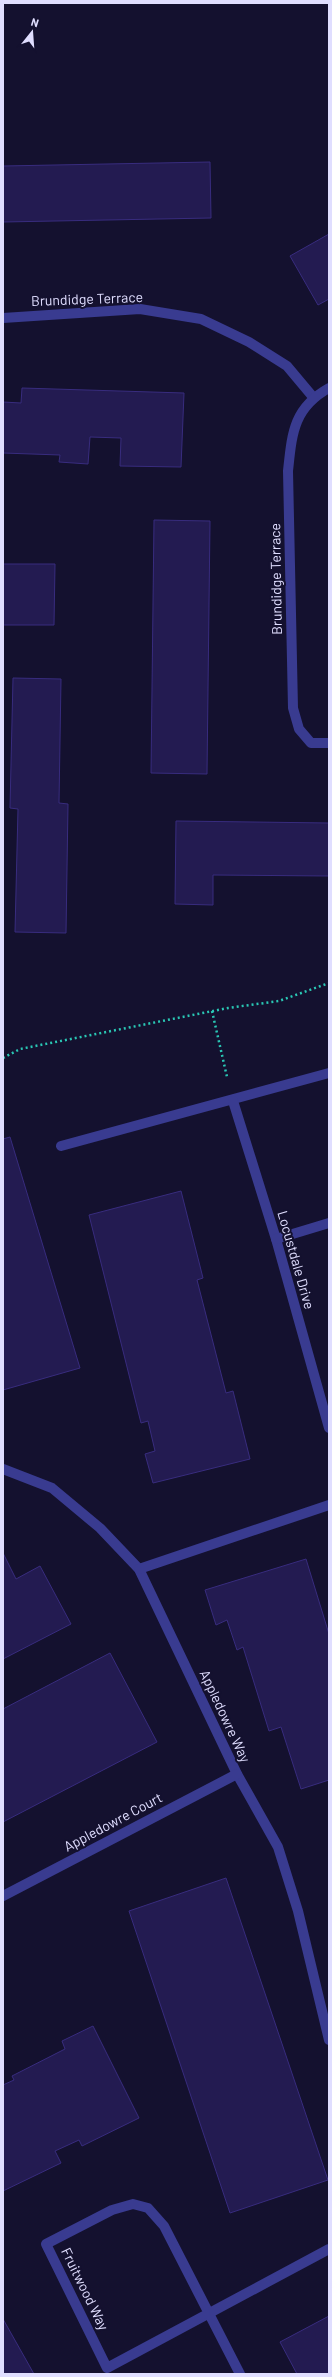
<svg xmlns="http://www.w3.org/2000/svg" width="332" height="2377" viewBox="0 0 332 2377" font-family="Barlow,sans-serif">
	<rect width="100%" height="100%" fill="#14112f"/>
	<g fill="#231b51" stroke="#382c7e">
		<path d="M210,162L211,218L3,222V166Z"/>
		<path d="M329,234V299L318,305L290,256Z"/>
		<path d="M22,388L184,393L181,467L120,466L121,438L90,437L88,464L59,462L60,455L3,453V402L21,403Z"/>
		<path d="M154,520L210,521L207,774L151,773Z"/>
		<path d="M3,564H55L54,625H3Z"/>
		<path d="M13,678L61,679L59,803L68,804L66,933L15,932L18,809L10,808Z"/>
		<path d="M176,821L329,823V876L213,875V905L175,904Z"/>
		<path d="M10,1137L80,1368L3,1390V1139Z"/>
		<path d="M181,1191L203,1278L197,1280L226,1393L233,1391L250,1459L153,1483L145,1454L155,1451L148,1421L141,1423L89,1215Z"/>
		<path d="M3,1553L16,1579L40,1566L71,1624L3,1659Z"/>
		<path d="M306,1559L329,1634V1780L301,1789L281,1727L269,1731L243,1647L237,1650L227,1620L216,1625L205,1590Z"/>
		<path d="M110,1653L157,1742L3,1822V1709Z"/>
		<path d="M226,1878L328,2180L230,2213L129,1911Z"/>
		<path d="M93,2026L139,2118L82,2146L79,2140L55,2151L61,2163L3,2191V2085L14,2080L12,2076L65,2049L62,2041Z"/>
		<path d="M329,2316V2374H297L280,2342Z"/>
		<path d="M3,2319L34,2374H3Z"/>
	</g>
	<g fill="none" stroke-linecap="round" stroke-linejoin="round">
		<g stroke="#2ac7b4" stroke-width="2.5" stroke-dasharray="2 3" stroke-linecap="butt">
			<path d="M212,1011L227,1077"/>
			<path d="M3,1058L20,1049L228,1008L279,1001L329,983"/>
		</g>
		<path stroke="#393b90" stroke-width="10" d="M61,1146L329,1073"/>
		<g stroke="#393b90" stroke-width="10">
			<path d="M3,318L140,309L201,319L249,342L287,366L313,397"/>
			<path d="M329,388C293,408 292,434 288,471L293,708L299,729L311,743H329"/>
			<path d="M233,1101L276,1239L329,1428"/>
			<path d="M276,1239L329,1223"/>
			<path d="M3,1469L52,1488L100,1528L139,1569L237,1774L278,1847L298,1911L329,2040"/>
			<path d="M139,1569L329,1505"/>
			<path d="M3,1896L237,1774"/>
			<path d="M240,2374L164,2226L148,2208L133,2204L112,2210L46,2244L107,2368L329,2249"/>
		</g>
	</g>
	<g text-anchor="middle" stroke-width="4" stroke-linejoin="round" paint-order="stroke">
		<g font-size="14" fill="#e0deff" stroke="#14112f">
			<text transform="translate(87 299) rotate(-2)" y="5">Brundidge Terrace</text>
			<text transform="translate(276 579) rotate(-91)" y="5">Brundidge Terrace</text>
			<text transform="translate(296 1260) rotate(74)" y="5">Locustdale Drive</text>
			<text transform="translate(225 1716) rotate(65)" y="5">Appledowre Way</text>
			<text transform="translate(113 1822) rotate(-28)" y="5">Appledowre Court</text>
			<text transform="translate(85 2289) rotate(64)" y="5">Fruitwood Way</text>
		</g>
	</g>
	<rect width="332" height="2377" fill="none" stroke="#e0deff" stroke-width="8"/>
	<g transform="translate(32 32) rotate(17)" stroke="#14112f" stroke-width="3" paint-order="stroke">
	<path d="M0-3L7 15L0 10L-7 15Z" fill="#e0deff"/>
	<text y="-6" font-size="11" font-weight="bold" text-anchor="middle" fill="#e0deff">N</text>
	</g>
</svg>
